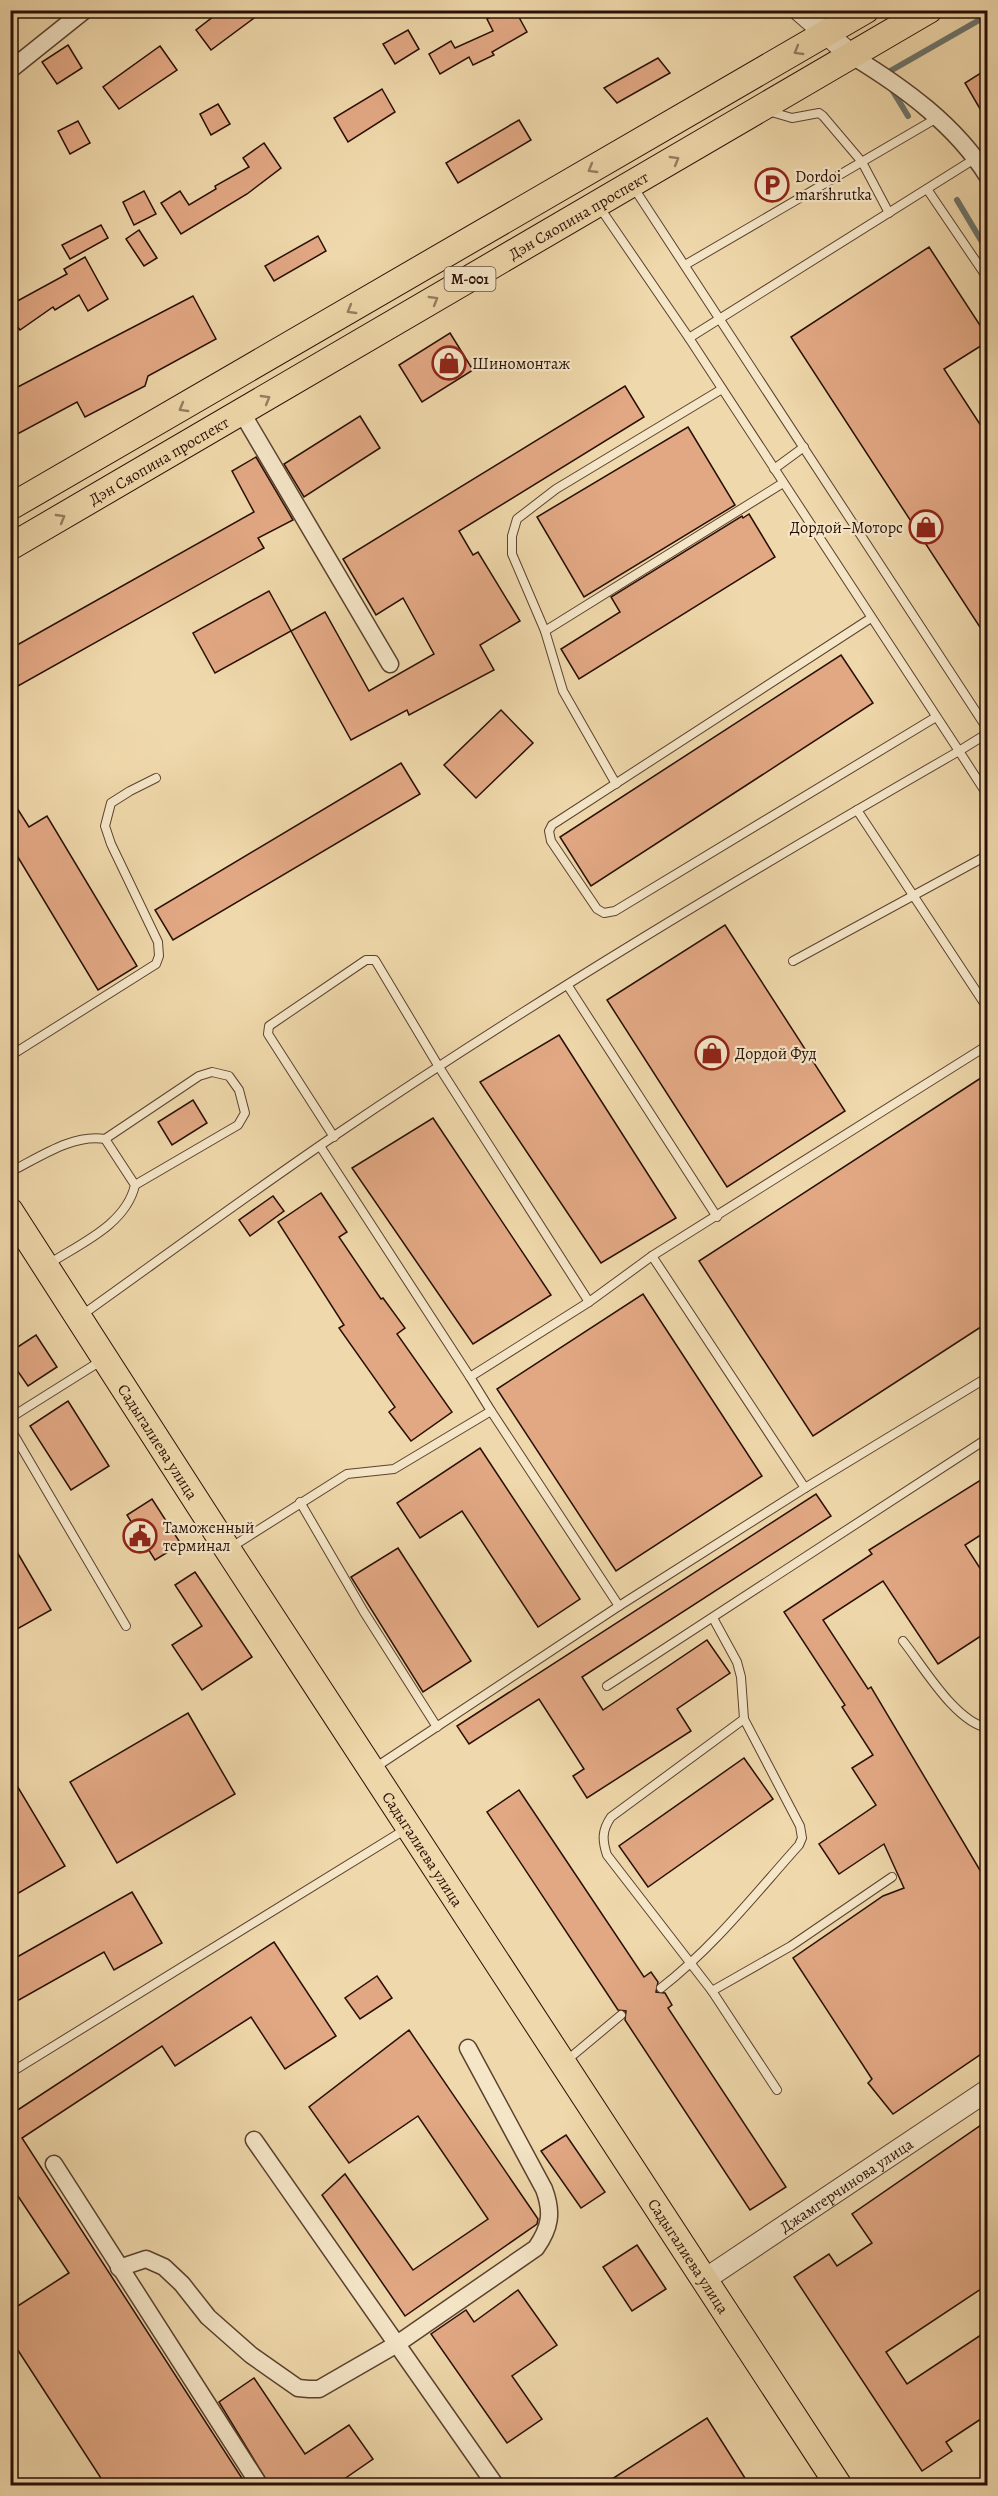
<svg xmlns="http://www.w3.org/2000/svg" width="998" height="2496" viewBox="0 0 998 2496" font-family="Alegreya,serif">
	<rect width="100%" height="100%" fill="#efd8ab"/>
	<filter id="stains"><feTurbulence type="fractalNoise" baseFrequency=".00333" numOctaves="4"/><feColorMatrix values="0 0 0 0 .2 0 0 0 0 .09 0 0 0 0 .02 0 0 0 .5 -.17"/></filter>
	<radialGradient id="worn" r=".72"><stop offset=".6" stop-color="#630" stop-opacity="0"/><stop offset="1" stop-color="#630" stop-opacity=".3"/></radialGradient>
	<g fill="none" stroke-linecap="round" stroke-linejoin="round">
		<g stroke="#6d756c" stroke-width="6">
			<path d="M885,74L988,15"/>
			<path d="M891,88L908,116"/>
			<path d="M957,200L988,252"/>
		</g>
	</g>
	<g fill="#e2a884" stroke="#280f06" stroke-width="1.5">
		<path d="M222,10H265L211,50L196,30Z"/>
		<path d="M502,10H515L527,32L492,52L494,55L473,65L469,57L440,74L429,54L451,41L455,48L493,31L487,19Z"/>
		<path d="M408,30L419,49L395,64L383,44Z"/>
		<path d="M68,45L82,68L57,84L42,62Z"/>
		<path d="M160,46L177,70L119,109L103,87Z"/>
		<path d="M658,58L670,73L617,103L604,88Z"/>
		<path d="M987,69V121L965,83Z"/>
		<path d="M382,89L395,112L348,142L334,118Z"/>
		<path d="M218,104L230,124L211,135L200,114Z"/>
		<path d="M519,120L531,140L458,183L446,163Z"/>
		<path d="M78,121L90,143L70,154L58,131Z"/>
		<path d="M264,143L281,168L247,194L181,234L161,203L180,191L189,205L216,189L215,186L249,167L243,158Z"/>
		<path d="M144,191L156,214L134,225L123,202Z"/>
		<path d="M101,225L108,238L70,259L62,245Z"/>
		<path d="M139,230L157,258L144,266L126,239Z"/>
		<path d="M318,236L326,251L274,281L265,266Z"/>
		<path d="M929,247L987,336V342L944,369L987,435V638L791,337Z"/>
		<path d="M85,257L108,299L88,311L79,295L55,310L53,307L20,330L10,317V305L67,274L64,269Z"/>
		<path d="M193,296L216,339L148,376L145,386L85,417L77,402L10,438V391Z"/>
		<path d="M450,333L473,370L422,402L399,365Z"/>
		<path d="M625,386L644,417L459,531L473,555L478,552L520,621L480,645L494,670L409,715L407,710L351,740L291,631L325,612L369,691L434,654L403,598L376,615L343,559Z"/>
		<path d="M360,416L380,448L304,497L284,464Z"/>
		<path d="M688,427L735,505L584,597L537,517Z"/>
		<path d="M256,457L293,520L258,538L264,548L18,686L10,672V649L254,512L232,471Z"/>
		<path d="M749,514L775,557L579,679L561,649L620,612L611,597L742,516L743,518Z"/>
		<path d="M269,591L291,631L215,673L193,633Z"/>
		<path d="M841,655L873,703L591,886L560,837Z"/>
		<path d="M501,710L533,743L476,798L444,765Z"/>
		<path d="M401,763L420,794L173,940L155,910Z"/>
		<path d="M10,797L29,827L47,816L137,966L98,990L10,844Z"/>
		<path d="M725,925L845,1111L727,1187L607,1000Z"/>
		<path d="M559,1035L676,1218L601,1263L480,1082Z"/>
		<path d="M987,1074V1323L813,1436L699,1261Z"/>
		<path d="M193,1100L207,1123L172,1145L158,1122Z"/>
		<path d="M433,1118L551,1295L473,1344L352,1168Z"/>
		<path d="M321,1193L347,1232L339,1237L381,1299L383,1298L405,1328L397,1334L452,1412L411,1441L389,1412L395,1407L339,1328L344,1325L278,1222Z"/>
		<path d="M273,1196L284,1211L250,1236L239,1220Z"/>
		<path d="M643,1294L762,1476L616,1571L497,1389Z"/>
		<path d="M36,1335L57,1367L28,1386L10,1360V1352Z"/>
		<path d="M68,1401L109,1466L71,1490L30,1426Z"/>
		<path d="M480,1448L580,1599L538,1627L462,1511L420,1538L397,1503Z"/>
		<path d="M987,1476V1531L965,1545L987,1579V1632L938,1664L883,1581L823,1620L868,1689L871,1687L987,1882V2050L893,2114L868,2083L872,2079L793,1958L883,1896L904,1888L884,1844L839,1874L819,1844L876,1805L852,1768L873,1755L842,1707L845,1705L784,1612L872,1554L869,1550Z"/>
		<path d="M816,1494L831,1516L582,1677L603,1710L707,1640L730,1673L677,1709L691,1731L587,1798L573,1776L584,1769L539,1699L469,1744L457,1726Z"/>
		<path d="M152,1499L181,1544L155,1560L127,1515Z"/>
		<path d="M10,1540L51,1610L10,1633Z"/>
		<path d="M398,1548L471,1661L423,1692L351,1577Z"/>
		<path d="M195,1572L252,1657L202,1690L172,1645L202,1626L175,1585Z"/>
		<path d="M188,1713L235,1794L117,1863L70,1782Z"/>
		<path d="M744,1758L773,1799L648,1887L619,1846Z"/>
		<path d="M10,1774L65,1866L10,1898Z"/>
		<path d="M519,1790L644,1977L651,1972L658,1982L656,1992L665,1993L672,2005L668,2008L786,2187L750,2210L625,2020L626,2011L618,2010L487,1812Z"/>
		<path d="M132,1892L162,1943L114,1970L104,1952L10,2005V1961Z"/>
		<path d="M274,1942L336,2036L285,2069L251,2017L175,2066L162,2046L22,2138L247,2486H106L10,2338V2311L69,2273L10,2184V2115Z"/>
		<path d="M377,1976L392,1998L360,2019L345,1998Z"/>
		<path d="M409,2030L538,2219L537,2224L405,2316L322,2195L345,2174L413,2270L488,2219L418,2116L349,2163L309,2107Z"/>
		<path d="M987,2121V2285L886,2352L907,2384L987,2331V2415L946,2442L952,2451L922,2471L794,2277L829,2254L837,2266L872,2243L852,2214Z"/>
		<path d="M566,2135L605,2192L581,2208L541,2151Z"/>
		<path d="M637,2245L666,2289L632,2311L603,2267Z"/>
		<path d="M518,2290L557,2345L512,2376L542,2419L507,2443L431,2334L466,2310L474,2322Z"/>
		<path d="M254,2378L305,2454L349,2425L373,2459L334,2486H270L219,2402Z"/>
		<path d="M707,2418L750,2486H601Z"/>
	</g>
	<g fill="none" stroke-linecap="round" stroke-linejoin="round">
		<g stroke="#5a412f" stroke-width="10">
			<g id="service">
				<path d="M768,111L792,118L819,113L823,116L862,162L889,213"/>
				<path d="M632,185L988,730"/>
				<path d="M927,189L988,279"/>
				<path d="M685,265L937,118"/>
				<path d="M689,338L976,158"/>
				<path d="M774,469L804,447"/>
				<path d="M871,618L552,825L549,831L551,841L597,909L604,913L615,911L936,717"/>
				<path d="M545,631L783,483"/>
				<path d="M988,733L959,751L988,796"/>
				<path d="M616,784L563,691L545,631L512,554V536L517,519L556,489L722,389"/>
				<path d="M857,810L988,1009"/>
				<path d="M793,961L988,855"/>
				<path d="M568,986L717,1217"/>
				<path d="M10,1056L156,964L159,956L158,942L111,844L105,826L111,803L130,791L156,778"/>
				<path d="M334,1137L268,1034L269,1026L366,960H375L439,1067L589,1302"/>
				<path d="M105,1139L199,1076L212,1072L229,1076L239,1090L245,1113L238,1125L135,1185"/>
				<path d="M320,1146L470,1377L589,1302L652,1256L988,1045"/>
				<path d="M10,1172C40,1157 72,1134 105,1139L135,1185C126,1225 79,1244 47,1265"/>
				<path d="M652,1256L805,1488"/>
				<path d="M82,1315C166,1255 249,1194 334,1136C536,999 747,873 959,751L689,338L598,205"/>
				<path d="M491,1411L619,1606"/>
				<path d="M10,1418L104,1359"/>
				<path d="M10,1428L126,1626"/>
				<path d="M300,1502L364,1612L437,1727"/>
				<path d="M230,1548L347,1474L394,1469L491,1411L470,1377"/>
				<path d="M903,1641C923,1666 955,1722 988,1728"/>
				<path d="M607,1686L988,1438"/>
				<path d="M744,1719L611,1817C602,1830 602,1840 607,1855L712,1991L777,2090"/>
				<path d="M373,1769L619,1606L805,1488L988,1377"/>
				<path d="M661,1988C714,1947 755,1894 799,1845L802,1838L800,1826L744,1719L741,1677L737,1662L713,1618"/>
				<path d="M712,1991L791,1946L892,1877"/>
				<path d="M566,2061L621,2015"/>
				<path d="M10,2073L406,1829"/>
			</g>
		</g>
		<g stroke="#5a412f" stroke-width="19">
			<g id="minor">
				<path d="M852,56C903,87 956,125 988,177"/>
				<path d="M10,70L85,10"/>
				<path d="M242,413L390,664"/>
				<path d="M254,2140L496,2486"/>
				<path d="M54,2164L260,2486"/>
				<path d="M119,2268L146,2259L164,2267L182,2284L208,2317L251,2355L298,2388L309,2389H319L397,2344L536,2248C550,2228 553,2213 544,2189L468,2048"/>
			</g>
		</g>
		<g stroke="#5a412f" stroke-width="23">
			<g id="tertiary">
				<path d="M799,10L852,56"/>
				<path id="s1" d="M704,2280L988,2090"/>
			</g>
		</g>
		<g stroke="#280f06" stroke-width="28">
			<g id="primary">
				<path d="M10,507L866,10"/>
				<path id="s2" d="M10,547L929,10"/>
				<path id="s3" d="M10,1211L228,1550L839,2486"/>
			</g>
		</g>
		<use href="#service" stroke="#f5e6c8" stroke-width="8"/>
		<use href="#minor" stroke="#f5e6c8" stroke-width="16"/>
		<use href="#tertiary" stroke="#f5e6c8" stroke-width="21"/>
		<use href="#primary" stroke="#efd8ab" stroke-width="26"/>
		<path stroke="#280f06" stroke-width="4.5" stroke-dasharray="10 10" stroke-linecap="butt" d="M10,1710L16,1707"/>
	</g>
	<defs><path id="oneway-chevron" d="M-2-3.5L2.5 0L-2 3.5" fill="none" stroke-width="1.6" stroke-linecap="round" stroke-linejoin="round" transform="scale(1.5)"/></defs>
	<g stroke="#957e61">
		<use href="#oneway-chevron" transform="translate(798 51) rotate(150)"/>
		<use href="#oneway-chevron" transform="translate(675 160) rotate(-30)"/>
		<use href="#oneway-chevron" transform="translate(592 169) rotate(150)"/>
		<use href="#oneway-chevron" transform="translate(434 300) rotate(-30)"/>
		<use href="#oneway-chevron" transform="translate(351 310) rotate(150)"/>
		<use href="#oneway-chevron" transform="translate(266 399) rotate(-30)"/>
		<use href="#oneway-chevron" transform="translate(183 408) rotate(150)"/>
		<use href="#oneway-chevron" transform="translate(61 518) rotate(-30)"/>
	</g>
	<defs>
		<g id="parking-ring" transform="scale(1.725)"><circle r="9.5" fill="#f5e6c8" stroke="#8f2418" stroke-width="1.5"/><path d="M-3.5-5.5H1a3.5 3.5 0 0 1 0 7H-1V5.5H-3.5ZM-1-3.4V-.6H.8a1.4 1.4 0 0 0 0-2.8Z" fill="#8f2418"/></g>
		<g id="shop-ring" transform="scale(1.725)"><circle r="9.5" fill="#f5e6c8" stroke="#8f2418" stroke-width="1.5"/><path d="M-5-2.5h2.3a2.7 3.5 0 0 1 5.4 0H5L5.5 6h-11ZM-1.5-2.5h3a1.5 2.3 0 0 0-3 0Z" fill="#8f2418"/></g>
		<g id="civic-ring" transform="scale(1.725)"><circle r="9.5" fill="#f5e6c8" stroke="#8f2418" stroke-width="1.5"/><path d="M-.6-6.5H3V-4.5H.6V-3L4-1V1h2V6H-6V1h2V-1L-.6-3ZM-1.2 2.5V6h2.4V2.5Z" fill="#8f2418"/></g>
	</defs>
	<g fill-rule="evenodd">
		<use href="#parking-ring" x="772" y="185"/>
		<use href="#shop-ring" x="449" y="363"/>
		<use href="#shop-ring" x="926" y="527"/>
		<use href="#shop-ring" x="712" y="1053"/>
		<use href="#civic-ring" x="140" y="1536"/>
	</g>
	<g text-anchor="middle" stroke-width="4.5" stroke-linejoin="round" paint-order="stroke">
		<rect fill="#f5e6c8" stroke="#665040" stroke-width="1.5" x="444.5" y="267" width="51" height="24" rx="4.5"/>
		<g font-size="15" font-weight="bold" fill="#280f06">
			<text x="470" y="284">M-001</text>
		</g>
		<g font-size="16" fill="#280f06" stroke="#f5e6c8" text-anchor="start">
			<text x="795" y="182">Dordoi<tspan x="795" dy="18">marshrutka</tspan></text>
			<text x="472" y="369">Шиномонтаж</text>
			<text x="903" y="533" text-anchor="end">Дордой–Моторс</text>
			<text x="735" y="1059">Дордой Фуд</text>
			<text x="163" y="1533">Таможенный<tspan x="163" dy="18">терминал</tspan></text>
		</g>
		<g font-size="16" fill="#280f06" stroke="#f5e6c8">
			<text dy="6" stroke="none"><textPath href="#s2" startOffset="658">Дэн Сяопина проспект</textPath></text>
			<text dy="6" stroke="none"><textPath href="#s2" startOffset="172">Дэн Сяопина проспект</textPath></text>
			<text dy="6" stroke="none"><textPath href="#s3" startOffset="274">Садыгалиева улица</textPath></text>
			<text dy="6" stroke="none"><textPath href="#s3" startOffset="760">Садыгалиева улица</textPath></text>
			<text dy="6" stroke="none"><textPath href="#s1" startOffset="171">Джамгерчинова улица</textPath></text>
			<text dy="6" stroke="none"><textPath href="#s3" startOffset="1246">Садыгалиева улица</textPath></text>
		</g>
	</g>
	<rect width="998" height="2496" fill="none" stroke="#efd8ab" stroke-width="36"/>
	<rect x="12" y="12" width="974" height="2472" fill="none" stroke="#280f06" stroke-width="3"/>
	<rect x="18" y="18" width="962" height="2460" fill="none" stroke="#280f06" stroke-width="1.5"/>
	<rect width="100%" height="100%" filter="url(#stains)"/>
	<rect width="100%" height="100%" fill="url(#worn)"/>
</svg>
